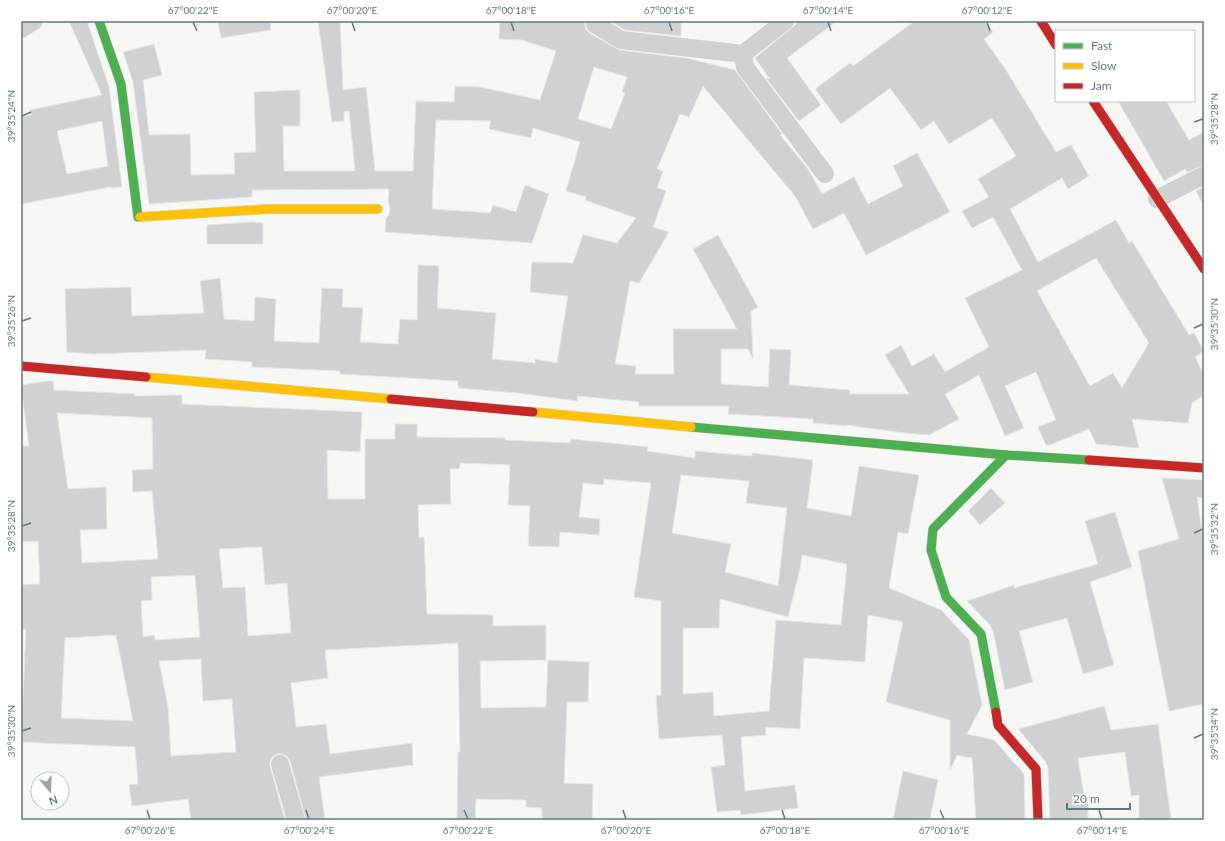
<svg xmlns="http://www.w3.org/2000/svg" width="1225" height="841" viewBox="0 0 1225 841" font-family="Lato,sans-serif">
	<rect width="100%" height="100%" fill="#f7f7f6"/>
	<g fill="#cfd1d2" stroke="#e6e6e6" fill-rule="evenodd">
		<path d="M69,21H87L109,87L122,187L111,188V187L21,204V117L31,115L30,110L102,95ZM102,121L108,166L67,174L57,131Z"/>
		<path d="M218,21H270L271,30L221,38Z"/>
		<path d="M318,21H340L343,90L366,87L375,171H413L416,101L454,102L455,86L480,87L540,100L556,51L522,40L499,39L500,21H584L586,29L589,33L619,50L686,58L735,70L782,134L780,135L808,169L822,194L854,177L868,204L903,186L893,166L917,153L950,212L866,255L844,213L813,229L795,196L703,86L689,117L680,114L657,169L663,171L657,188L666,191L653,227L669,232L639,283L630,281L615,364L636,366L635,374H674L673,329H737L693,249L718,235L758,307L751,311L753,359L748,349H721V384L768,387L770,349L791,350L789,385L850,390V394H909L885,355L901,345L912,366L934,354L945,372L989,347L965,298L1022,270L993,217L972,228L962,211L989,197L978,179L1016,156L992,118L949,144L934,121L921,130L890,88L841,124L815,89L850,63L853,66L915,21H985L993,32L984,39L1006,70L1056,152L1071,145L1089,176L1068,189L1062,178L1010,209L1038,262L1116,220L1129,243L1132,241L1189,335L1194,333L1204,351L1195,357L1204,375V395L1192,403L1188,423L1132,419L1139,448L1096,444L1089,429L1050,445H1046L1038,427L1056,420L1036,372L1005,386L1024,428L1005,436L979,375L945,394L959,419L929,435L904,433L847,425V426L813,423V419L728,414L729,406H639V402L578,396L577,401L517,393L458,388V381L340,374V371L252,367V362L205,359L206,350L93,354L67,352L65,289L131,287L132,316L204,313L200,281L220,278L224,319L254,321L255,297L276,299L274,341L319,343L322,288L343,289L342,307L363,308L360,342L398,344L400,319L417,320L418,265L439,266L437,308L496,313L492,359L535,363V359L557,363L568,296L530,292L532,262L573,263L583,235L617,243L636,218L585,200L586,197L566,191L580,142L533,128L531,138L489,129L491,121L436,120L432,209L490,213L493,205L516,212L525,185L549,194L532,243L385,232L386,218L389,215L390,209L388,201L389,189L252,190V197L149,204L133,82L123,52L154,44L162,75L143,80L149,135L190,134L191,175L235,174L234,153L256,152L254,92L300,90V126H283L284,171H355L349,111L344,112V121L332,122ZM594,67L627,77L622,92L625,93L611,129L578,119ZM1096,258L1149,343L1122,388L1113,373L1090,386L1037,291Z"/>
		<path d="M610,21H681V36L625,30Z"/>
		<path d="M800,21H837L787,58L821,105L799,121L766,78L770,79L755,58Z"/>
		<path d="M1118,101H1166L1189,140L1204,132V165L1187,172L1185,169L1164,181Z"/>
		<path d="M1204,187V206L1196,191Z"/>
		<path d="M252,222L263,223V244H207V225Z"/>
		<path d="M48,381H53L54,390L135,394V396L182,395V404L362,412L360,452L327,450L328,499H365V439H395V424H417V437L505,438V440L570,443L571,439L648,447L647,451L695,458V451L752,456V453L813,460L807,508L851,516L859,466L919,475L908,534L898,532L889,588L941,610L969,640L982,705L967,734L994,740L1024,774L1025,820H976L972,758L957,755L950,770V720L886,702L903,622L868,615L865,662L804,658L800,729L765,727L766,735L741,737L745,791L795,785L798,808L741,815L740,810L717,812L711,767L725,765L722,735L659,739L656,696L661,695V601L634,597L651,483L604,479L603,485L583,483L579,517L600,519L599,535L560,532L559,547L528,546L530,506L508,505L510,465L460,463L459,469H450L451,504L418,505L419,538L424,537L427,614L493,615V626L546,625V660L480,661L481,708L546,707L548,660L589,662L588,702H567L564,783L593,784L592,820H542V808L526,807V800L476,799L475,820H457L458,752H460L458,643L325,650L328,678L291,683L296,727L326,724L330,754L412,743L413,765L319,777L325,820H306L290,761L287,756L282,754H277L272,757L270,762V766L285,820H191L188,799L132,806L129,785L138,784L135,747L21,742L26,629L21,630V585L40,584L38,541L21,542V446H29L21,385ZM57,413L152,418L153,469L132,470L133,492L152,491L158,559L82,563L80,530L107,529L106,487L68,489ZM681,475L749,481L746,503L787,508L778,586L725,572L731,544L672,533ZM262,547L265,585L287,583L291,633L248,636L245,587L223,588L219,549ZM802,555L847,564L841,625L776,620L769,711L714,716L713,692L683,694V628H719L720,599L788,617L800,569ZM195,575L200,637L155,640L154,635L143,637L141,601L152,600L151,577ZM116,635L133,721L61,718L65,638ZM201,659L203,701L232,699L236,752L171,756L168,707L159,661Z"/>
		<path d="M1162,478L1204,480V498L1197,497L1204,545V704L1169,711L1138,551L1179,539Z"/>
		<path d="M991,488L1005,503L980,525L968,511Z"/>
		<path d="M1115,512L1132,567L1090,582L1114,665L1083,674L1067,618L1019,631L1033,682L1005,690L993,631L990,625L967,601L1014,585V588L1098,564L1085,521Z"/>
		<path d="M1104,706L1111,730L1158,724L1171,820H1139V795L1131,796L1125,752L1078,758L1085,801H1088V820H1050L1048,768L1045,761L1018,729Z"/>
		<path d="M903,771L938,780L930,820H893Z"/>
	</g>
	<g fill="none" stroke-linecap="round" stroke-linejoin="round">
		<g stroke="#d3d5d5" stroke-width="10">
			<g id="fast">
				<path d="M99,21L121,84L138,217H140"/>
				<path d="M691,427L1006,455L1089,460"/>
				<path d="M996,712L981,634L946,597L931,550L933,529L1006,455"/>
			</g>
		</g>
		<g stroke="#d3d5d5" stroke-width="10">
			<g id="slow">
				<path d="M140,217L268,209H378"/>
				<path d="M146,377L391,399"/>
				<path d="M533,412L691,427"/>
			</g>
		</g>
		<g stroke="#d3d5d5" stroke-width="10">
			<g id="jam">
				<path d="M1041,21L1056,45"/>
				<path d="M1093,101L1204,269"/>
				<path d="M21,366L146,377"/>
				<path d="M391,399L533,412"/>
				<path d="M1089,460L1204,468"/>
				<path d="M996,712L998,725L1036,769L1038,820"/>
			</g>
		</g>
		<g stroke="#cfd0d1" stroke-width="18">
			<path d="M595,21V24L621,40L743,54"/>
			<path d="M785,21L743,54L745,67L825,174"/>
			<path d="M21,29L34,21"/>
			<path d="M1157,199L1204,175"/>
			<path d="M280,764L296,820"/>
		</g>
		<use href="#fast" stroke="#4caf50" stroke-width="9"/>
		<use href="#slow" stroke="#ffc107" stroke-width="9"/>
		<use href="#jam" stroke="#c62828" stroke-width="9"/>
	</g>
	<path fill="none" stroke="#617982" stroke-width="1.5" d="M193,22L197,31M352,22L355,31M511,22L514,31M669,22L672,31M828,22L831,31M987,22L990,31M22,116L31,112M1194,122L1203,119M22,321L31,318M1194,328L1203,324M22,526L31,523M1194,533L1203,529M22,731L31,728M1194,738L1203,734M147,810L150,819M306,810L309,819M464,810L468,819M623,810L626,819M782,810L785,819M940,810L944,819M1099,810L1102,819"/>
	<rect width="1225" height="841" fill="none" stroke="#ffffff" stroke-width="44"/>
	<rect x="1055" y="30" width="140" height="72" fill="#ffffff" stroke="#c0c9cd"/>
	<rect x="1063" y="43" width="20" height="6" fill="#4caf50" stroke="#c0c9cd"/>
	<text x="1091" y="50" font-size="12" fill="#617982">Fast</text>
	<rect x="1063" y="63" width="20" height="6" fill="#ffc107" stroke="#c0c9cd"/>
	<text x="1091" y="70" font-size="12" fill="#617982">Slow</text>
	<rect x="1063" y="83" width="20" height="6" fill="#c62828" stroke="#c0c9cd"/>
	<text x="1091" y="90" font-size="12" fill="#617982">Jam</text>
	<g transform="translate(50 791) rotate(161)"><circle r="19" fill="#ffffff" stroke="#c0c9cd"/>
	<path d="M0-3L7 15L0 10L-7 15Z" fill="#96a5ab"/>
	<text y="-6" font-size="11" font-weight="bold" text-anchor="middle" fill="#617982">N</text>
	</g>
	<path d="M1067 803v6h63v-6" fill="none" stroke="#617982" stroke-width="2"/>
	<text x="1073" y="803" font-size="12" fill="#617982" stroke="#ffffff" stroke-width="3" paint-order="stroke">20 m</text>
	<rect x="22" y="22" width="1181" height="797" fill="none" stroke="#617982" stroke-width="1.5"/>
	<g font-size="10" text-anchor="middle" fill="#617982">
		<text x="193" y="14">67°00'22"E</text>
		<text x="352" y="14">67°00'20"E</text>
		<text x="511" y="14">67°00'18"E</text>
		<text x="669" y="14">67°00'16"E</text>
		<text x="828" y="14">67°00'14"E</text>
		<text x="987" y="14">67°00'12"E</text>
		<text transform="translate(11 116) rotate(-90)" y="4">39°35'24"N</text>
		<text transform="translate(1214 119) rotate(-90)" y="4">39°35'28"N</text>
		<text transform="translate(11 321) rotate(-90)" y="4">39°35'26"N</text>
		<text transform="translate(1214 324) rotate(-90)" y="4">39°35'30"N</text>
		<text transform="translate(11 526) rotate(-90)" y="4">39°35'28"N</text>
		<text transform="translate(1214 529) rotate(-90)" y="4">39°35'32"N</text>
		<text transform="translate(11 731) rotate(-90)" y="4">39°35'30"N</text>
		<text transform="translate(1214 734) rotate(-90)" y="4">39°35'34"N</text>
		<text x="150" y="834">67°00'26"E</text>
		<text x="309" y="834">67°00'24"E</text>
		<text x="468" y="834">67°00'22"E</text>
		<text x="626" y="834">67°00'20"E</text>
		<text x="785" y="834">67°00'18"E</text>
		<text x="944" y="834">67°00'16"E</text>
		<text x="1102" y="834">67°00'14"E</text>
	</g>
</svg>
